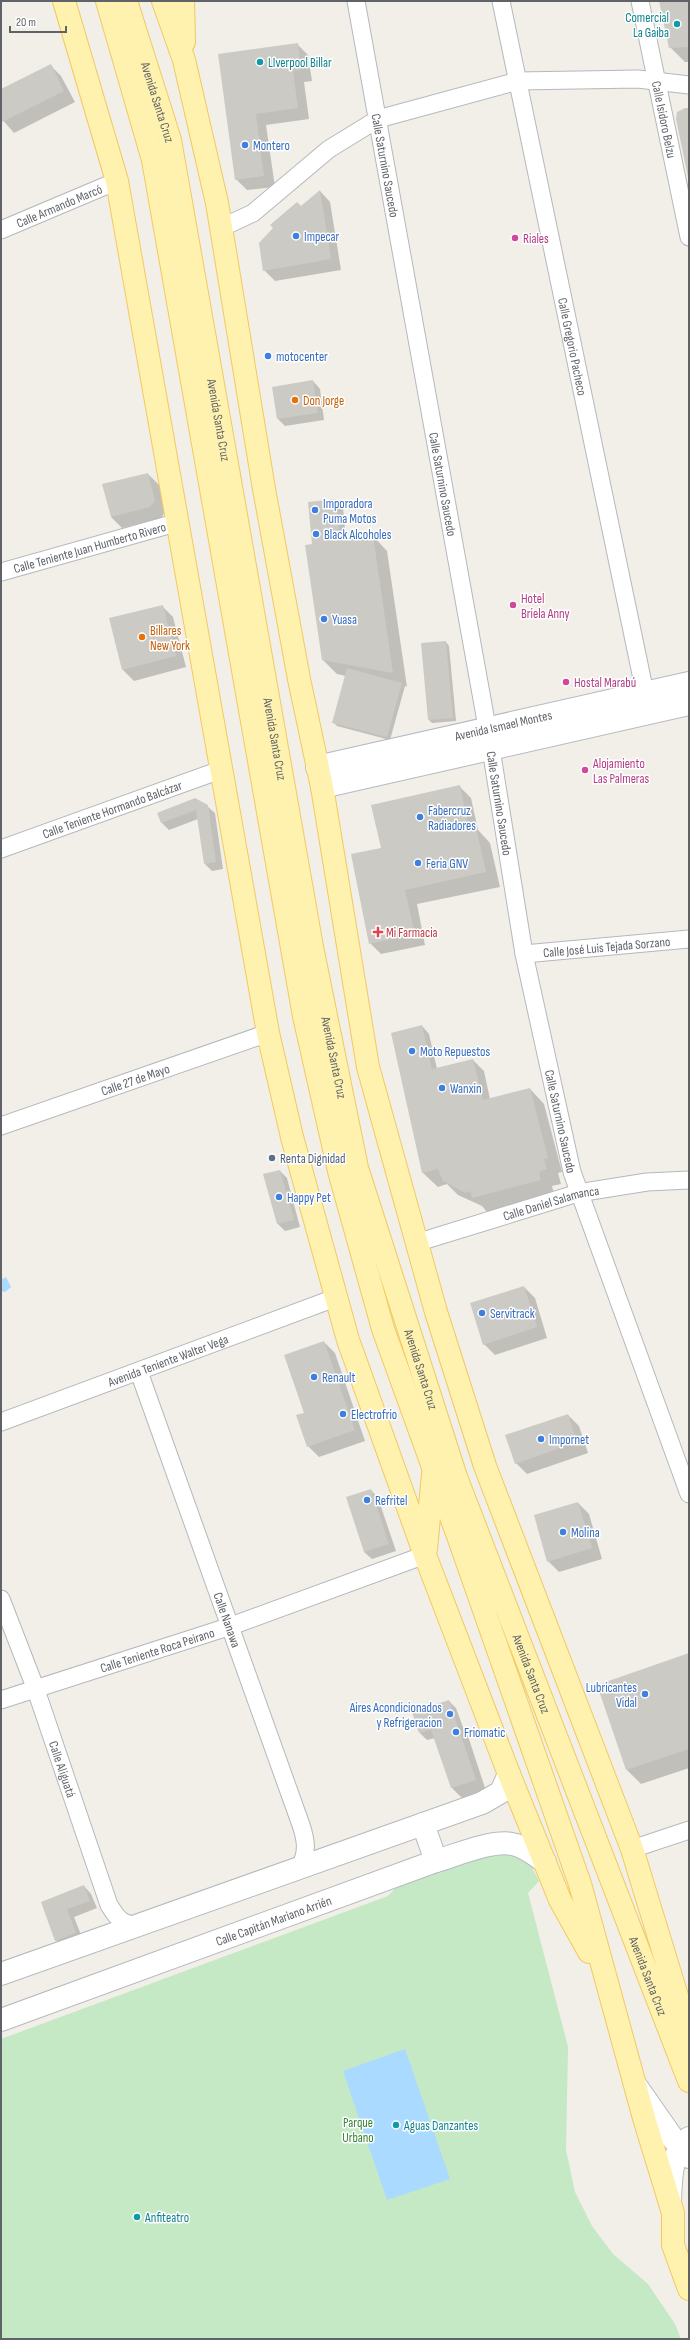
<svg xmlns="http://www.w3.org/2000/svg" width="690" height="2340" viewBox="0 0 690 2340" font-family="'Sofia Sans Condensed',sans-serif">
	<rect width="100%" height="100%" fill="#f1efe8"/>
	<path fill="#c5e8c5" d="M494,1849C519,1856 528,1856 539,1881L528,1893L568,2047L566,2150L575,2192L592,2226L613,2254L648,2284L675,2324L681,2339H1V2039L388,1896L406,1877Z"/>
	<g fill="#aadaff">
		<path d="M6,1277L11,1287L5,1292L1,1291V1280Z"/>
		<path d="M405,2049L450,2179L387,2200L343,2071Z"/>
	</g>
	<g fill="#0003">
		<path d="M660,1H689V62H685L670,47Z"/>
		<path d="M297,44L308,55L312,81L304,82L309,119L266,125L275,187L247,190L236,179L219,55Z"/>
		<path d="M50,65L61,76L75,102L14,133L1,118V90Z"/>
		<path d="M685,109H689V175L677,119Z"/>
		<path d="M320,191L330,202L341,270L275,281L264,270L301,207Z"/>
		<path d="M313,381L320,389L324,420L285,426L278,419Z"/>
		<path d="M148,474L159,485L165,512L161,518L122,528L111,517Z"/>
		<path d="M336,500L343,508L346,540L373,536L387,551L407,687L405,686L390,740L337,726L333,722L346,676L337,674L322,659L315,545Z"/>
		<path d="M162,606L173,617L186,667L134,681L123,670Z"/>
		<path d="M446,642L449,646L456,721L432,723L429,720Z"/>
		<path d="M460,787L471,798L478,830L490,843L500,887L417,904L425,945L381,954L370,943Z"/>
		<path d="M207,806L215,813L223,869L212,871L205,864L198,819L169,830L162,823L158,813Z"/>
		<path d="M422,1026L429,1034L437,1069L473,1060L484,1071L490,1099L530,1089L544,1104L562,1172L558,1173L561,1184L552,1186L554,1194L487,1212L482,1206L458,1195L447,1184L438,1187L423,1173L412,1117Z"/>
		<path d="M280,1171L287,1178L300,1227L285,1231L278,1224Z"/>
		<path d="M524,1287L535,1298L547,1338L495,1355L484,1344Z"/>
		<path d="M324,1342L335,1353L365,1441L319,1457L308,1446L305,1413Z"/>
		<path d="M568,1415L579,1426L588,1453L527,1474L516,1463Z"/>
		<path d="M371,1490L378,1498L396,1551L372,1559L364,1552Z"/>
		<path d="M578,1503L589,1514L602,1559L559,1572L548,1561Z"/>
		<path d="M689,1654V1768L641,1784L627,1770Z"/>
		<path d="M449,1701L456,1708L464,1730L467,1733L486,1791L463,1799L452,1788L435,1738L427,1740L420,1733L413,1713Z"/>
		<path d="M84,1886L91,1894L97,1908L74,1917L83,1940L64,1947L56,1940L42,1903Z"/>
	</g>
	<g fill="#cccac5">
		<path d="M659,1H689V47L669,48Z"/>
		<path d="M298,43L301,70L293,71L298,108L256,114L264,176L235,180L218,54Z"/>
		<path d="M51,64L64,91L2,122L1,89Z"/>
		<path d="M685,108H689L688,177L676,119L677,112Z"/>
		<path d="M320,190L331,259L263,271L259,243L273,228L270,225L297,202L301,206Z"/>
		<path d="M313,380L318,413L277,419L272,387Z"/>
		<path d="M148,473L155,501L150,507L111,517L102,484Z"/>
		<path d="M336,499L340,541L373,535L393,673L322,660L305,545L312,544L308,502Z"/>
		<path d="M163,605L176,656L122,670L109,618Z"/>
		<path d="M446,641L453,718L428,720L421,643Z"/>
		<path d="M347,668L402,683L387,737L332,723Z"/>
		<path d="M460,785L469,829L476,827L486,872L405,890L415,934L369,944L351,854L381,848L371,805Z"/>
		<path d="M195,798L208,805L216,862L204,864L196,810L161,823L157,813Z"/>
		<path d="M422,1025L432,1069L473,1059L483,1100L530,1088L548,1158L544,1159L547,1169L539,1172L541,1180L472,1198L470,1191L465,1193L443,1181L438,1169L422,1173L391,1033Z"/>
		<path d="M280,1170L294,1220L277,1224L263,1174Z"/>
		<path d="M524,1286L537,1327L483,1345L470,1303Z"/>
		<path d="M324,1341L355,1430L307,1447L296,1415L304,1413L284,1355Z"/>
		<path d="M568,1414L577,1442L515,1464L505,1435Z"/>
		<path d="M371,1489L389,1544L364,1552L346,1497Z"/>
		<path d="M578,1502L592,1548L547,1562L534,1515Z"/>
		<path d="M689,1653V1749L626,1770L597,1685Z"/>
		<path d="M449,1700L476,1780L451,1788L431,1730L419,1733L412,1712Z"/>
		<path d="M84,1885L90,1901L67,1909L76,1933L55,1941L41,1902Z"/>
	</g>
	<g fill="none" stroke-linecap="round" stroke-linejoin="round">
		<g stroke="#b5b8bc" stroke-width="19">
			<g id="street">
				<path id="s1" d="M356,1L491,749L524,954L572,1172L689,1494"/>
				<path id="s2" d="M501,1L645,693"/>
				<path id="s3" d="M640,1L689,237"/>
				<path d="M221,228L253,213L329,149L378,119L518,81L638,79L689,85"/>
				<path id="s4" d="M1,230L117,181"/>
				<path id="s5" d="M1,572L179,522"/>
				<path id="s6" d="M1,849L223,769"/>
				<path id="s7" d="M524,954L689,939"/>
				<path id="s8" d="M1,1126L268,1033"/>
				<path id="s9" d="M416,1243L578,1193L647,1182L689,1180"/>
				<path id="s10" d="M139,1372L301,1825C306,1840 308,1852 300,1867"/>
				<path id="s11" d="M1,1422L335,1298"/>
				<path id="s12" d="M1,1599L35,1687L109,1905C117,1918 122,1925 138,1925"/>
				<path id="s13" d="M1,1700L231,1626L425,1555"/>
				<path d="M632,1849L689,1830"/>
			</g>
		</g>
		<g stroke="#b6babf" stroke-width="24">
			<g id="secondary">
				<path id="s14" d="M317,767L689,683"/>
				<path d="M322,787L689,704"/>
				<path d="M423,1824L436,1861"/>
				<path d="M1,1974L482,1803L501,1792L509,1774"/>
				<path id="s15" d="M1,2020L436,1861C457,1855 491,1840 512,1844C524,1846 535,1855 545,1862"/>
				<path d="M637,2087L674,2140L689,2157"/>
				<path d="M670,2202C671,2180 670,2153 689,2138"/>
			</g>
		</g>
		<g stroke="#f2c960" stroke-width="24">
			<g id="primary">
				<path d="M64,1L117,181L268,1033L292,1137L348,1340L425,1555L509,1774L560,1900L589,1952"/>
				<path d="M107,1L153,160L304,1016L339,1171L383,1329L458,1536L580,1884L644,2118L673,2213V2245L689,2289"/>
				<path id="s16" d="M126,1L170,140L312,947L357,1168L456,1477L689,2081"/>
				<path d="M163,1L184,60L217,203L264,489L299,679L322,787L368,1067L436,1312L485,1466L632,1849L681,2009L687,2055"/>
				<path d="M183,1L184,42"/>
				<path d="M426,1549L433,1474"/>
			</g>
		</g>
		<use href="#street" stroke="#fff" stroke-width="17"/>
		<use href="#secondary" stroke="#fff" stroke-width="22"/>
		<use href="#primary" stroke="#fff2af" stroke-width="22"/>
	</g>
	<g fill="#0f9aa8" stroke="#fff" stroke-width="1.5">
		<circle cx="677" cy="24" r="4"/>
		<circle cx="260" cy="62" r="4"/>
		<circle cx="396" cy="2125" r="4"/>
		<circle cx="137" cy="2217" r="4"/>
	</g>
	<g fill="#3f7fe0" stroke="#fff" stroke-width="1.5">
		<circle cx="245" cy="145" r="4"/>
		<circle cx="296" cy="236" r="4"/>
		<circle cx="268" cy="356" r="4"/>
		<circle cx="315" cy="510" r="4"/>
		<circle cx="316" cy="534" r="4"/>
		<circle cx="324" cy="619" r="4"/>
		<circle cx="420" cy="817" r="4"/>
		<circle cx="418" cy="863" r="4"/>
		<circle cx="412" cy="1051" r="4"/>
		<circle cx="442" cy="1088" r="4"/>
		<circle cx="279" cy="1197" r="4"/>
		<circle cx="482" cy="1313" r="4"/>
		<circle cx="314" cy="1377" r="4"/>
		<circle cx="343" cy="1414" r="4"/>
		<circle cx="541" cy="1439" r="4"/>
		<circle cx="367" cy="1500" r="4"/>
		<circle cx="563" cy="1532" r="4"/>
		<circle cx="645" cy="1694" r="4"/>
		<circle cx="450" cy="1714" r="4"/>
		<circle cx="456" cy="1732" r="4"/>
	</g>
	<g fill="#d1479c" stroke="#fff" stroke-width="1.5">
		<circle cx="515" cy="238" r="4"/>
		<circle cx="513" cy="605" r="4"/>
		<circle cx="566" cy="682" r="4"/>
		<circle cx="585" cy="770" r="4"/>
	</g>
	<g fill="#e8710a" stroke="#fff" stroke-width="1.5">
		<circle cx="295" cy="400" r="4"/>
		<circle cx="142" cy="637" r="4"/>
	</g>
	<path fill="#e0444e" stroke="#fff" stroke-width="1.5" d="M376 926h4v4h4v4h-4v4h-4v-4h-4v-4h4z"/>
	<circle fill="#5c6f8a" stroke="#fff" stroke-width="1.5" cx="272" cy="1158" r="4"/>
	<g text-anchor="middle" stroke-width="3" stroke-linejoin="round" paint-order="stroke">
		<g font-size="13" fill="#0d838f" stroke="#fff" text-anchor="start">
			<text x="669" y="22" text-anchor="end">Comercial<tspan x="669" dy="15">La Gaiba</tspan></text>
			<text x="268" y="67">LIverpool Billar</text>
			<text x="404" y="2130">Aguas Danzantes</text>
			<text x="145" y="2222">Anfiteatro</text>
		</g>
		<g font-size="13" fill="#5f6368" stroke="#fff">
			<text dy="5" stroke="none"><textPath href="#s16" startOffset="106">Avenida Santa Cruz</textPath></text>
			<text dy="5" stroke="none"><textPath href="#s3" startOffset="121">Calle Isidoro Belzu</textPath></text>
			<text dy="5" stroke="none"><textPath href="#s1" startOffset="167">Calle Saturnino Saucedo</textPath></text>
			<text dy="5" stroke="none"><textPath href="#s4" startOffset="63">Calle Armando Marcó</textPath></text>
			<text dy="5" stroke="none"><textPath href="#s2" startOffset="353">Calle Gregorio Pacheco</textPath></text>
			<text dy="5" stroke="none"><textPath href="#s16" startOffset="430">Avenida Santa Cruz</textPath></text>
			<text dy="5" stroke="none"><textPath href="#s1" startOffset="491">Calle Saturnino Saucedo</textPath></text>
			<text dy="5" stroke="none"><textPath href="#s5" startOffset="92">Calle Teniente Juan Humberto Rivero</textPath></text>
			<text dy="5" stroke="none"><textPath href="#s14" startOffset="191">Avenida Ismael Montes</textPath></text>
			<text dy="5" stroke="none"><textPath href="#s16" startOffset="754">Avenida Santa Cruz</textPath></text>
			<text dy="5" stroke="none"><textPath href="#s1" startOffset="815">Calle Saturnino Saucedo</textPath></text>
			<text dy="5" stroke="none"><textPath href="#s6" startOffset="118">Calle Teniente Hormando Balcázar</textPath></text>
			<text dy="5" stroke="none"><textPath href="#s7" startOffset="83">Calle José Luis Tejada Sorzano</textPath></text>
			<text dy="5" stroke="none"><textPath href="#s16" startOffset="1078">Avenida Santa Cruz</textPath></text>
			<text dy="5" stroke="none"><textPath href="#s8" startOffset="142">Calle 27 de Mayo</textPath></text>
			<text dy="5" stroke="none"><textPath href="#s1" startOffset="1139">Calle Saturnino Saucedo</textPath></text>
			<text dy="5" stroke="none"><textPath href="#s9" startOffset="141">Calle Daniel Salamanca</textPath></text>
			<text dy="5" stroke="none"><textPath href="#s11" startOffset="178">Avenida Teniente Walter Vega</textPath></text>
			<text dy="5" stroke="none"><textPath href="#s16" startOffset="1402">Avenida Santa Cruz</textPath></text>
			<text dy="5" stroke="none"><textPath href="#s10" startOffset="263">Calle Nanawa</textPath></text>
			<text dy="5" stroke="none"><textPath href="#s13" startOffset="164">Calle Teniente Roca Peirano</textPath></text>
			<text dy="5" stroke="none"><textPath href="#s16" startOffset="1726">Avenida Santa Cruz</textPath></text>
			<text dy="5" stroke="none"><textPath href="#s12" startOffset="181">Calle Aliguatá</textPath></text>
			<text dy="5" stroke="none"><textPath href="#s15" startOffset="290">Calle Capitán Mariano Arrién</textPath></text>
			<text dy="5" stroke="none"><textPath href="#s16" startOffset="2050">Avenida Santa Cruz</textPath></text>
		</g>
		<g font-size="13" fill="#366cbe" stroke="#fff" text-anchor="start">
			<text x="253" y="150">Montero</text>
			<text x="304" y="241">Impecar</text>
			<text x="276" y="361">motocenter</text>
			<text x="323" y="508">Imporadora<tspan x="323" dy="15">Puma Motos</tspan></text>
			<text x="324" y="539">Black Alcoholes</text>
			<text x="332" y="624">Yuasa</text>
			<text x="428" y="815">Fabercruz<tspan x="428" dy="15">Radiadores</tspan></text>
			<text x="426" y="868">Feria GNV</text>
			<text x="420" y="1056">Moto Repuestos</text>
			<text x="450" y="1093">Wanxin</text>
			<text x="287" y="1202">Happy Pet</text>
			<text x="490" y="1318">Servitrack</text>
			<text x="322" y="1382">Renault</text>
			<text x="351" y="1419">Electrofrio</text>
			<text x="549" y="1444">Impornet</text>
			<text x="375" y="1505">Refritel</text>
			<text x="571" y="1537">Molina</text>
			<text x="637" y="1692" text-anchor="end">Lubricantes<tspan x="637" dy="15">Vidal</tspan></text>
			<text x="442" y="1712" text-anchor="end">Aires Acondicionados<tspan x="442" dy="15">y Refrigeracion</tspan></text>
			<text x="464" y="1737">Friomatic</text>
		</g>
		<g font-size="13" fill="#b23c85" stroke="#fff" text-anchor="start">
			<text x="523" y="243">Riales</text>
			<text x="521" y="603">Hotel<tspan x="521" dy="15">Briela Anny</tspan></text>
			<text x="574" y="687">Hostal Marabú</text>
			<text x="593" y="768">Alojamiento<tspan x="593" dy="15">Las Palmeras</tspan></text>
		</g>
		<g font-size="13" fill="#c56008" stroke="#fff" text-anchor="start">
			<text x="303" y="405">Don Jorge</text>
			<text x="150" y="635">Billares<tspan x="150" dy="15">New York</tspan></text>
		</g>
		<g font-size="13" fill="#be3a42" stroke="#fff" text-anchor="start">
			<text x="386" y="937">Mi Farmacia</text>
		</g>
		<g font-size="13" fill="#4e5e75" stroke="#fff" text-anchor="start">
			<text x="280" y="1163">Renta Dignidad</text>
		</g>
		<g font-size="13" fill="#348238" stroke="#fff">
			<text x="358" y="2127">Parque<tspan x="358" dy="15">Urbano</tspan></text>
		</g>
	</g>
	<rect width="690" height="2340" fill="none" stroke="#5f6368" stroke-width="4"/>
	<path d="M10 26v6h56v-6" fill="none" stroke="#5f6368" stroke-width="2"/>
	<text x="16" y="26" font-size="12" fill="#5f6368" stroke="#ffffff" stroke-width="3" paint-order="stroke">20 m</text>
</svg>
